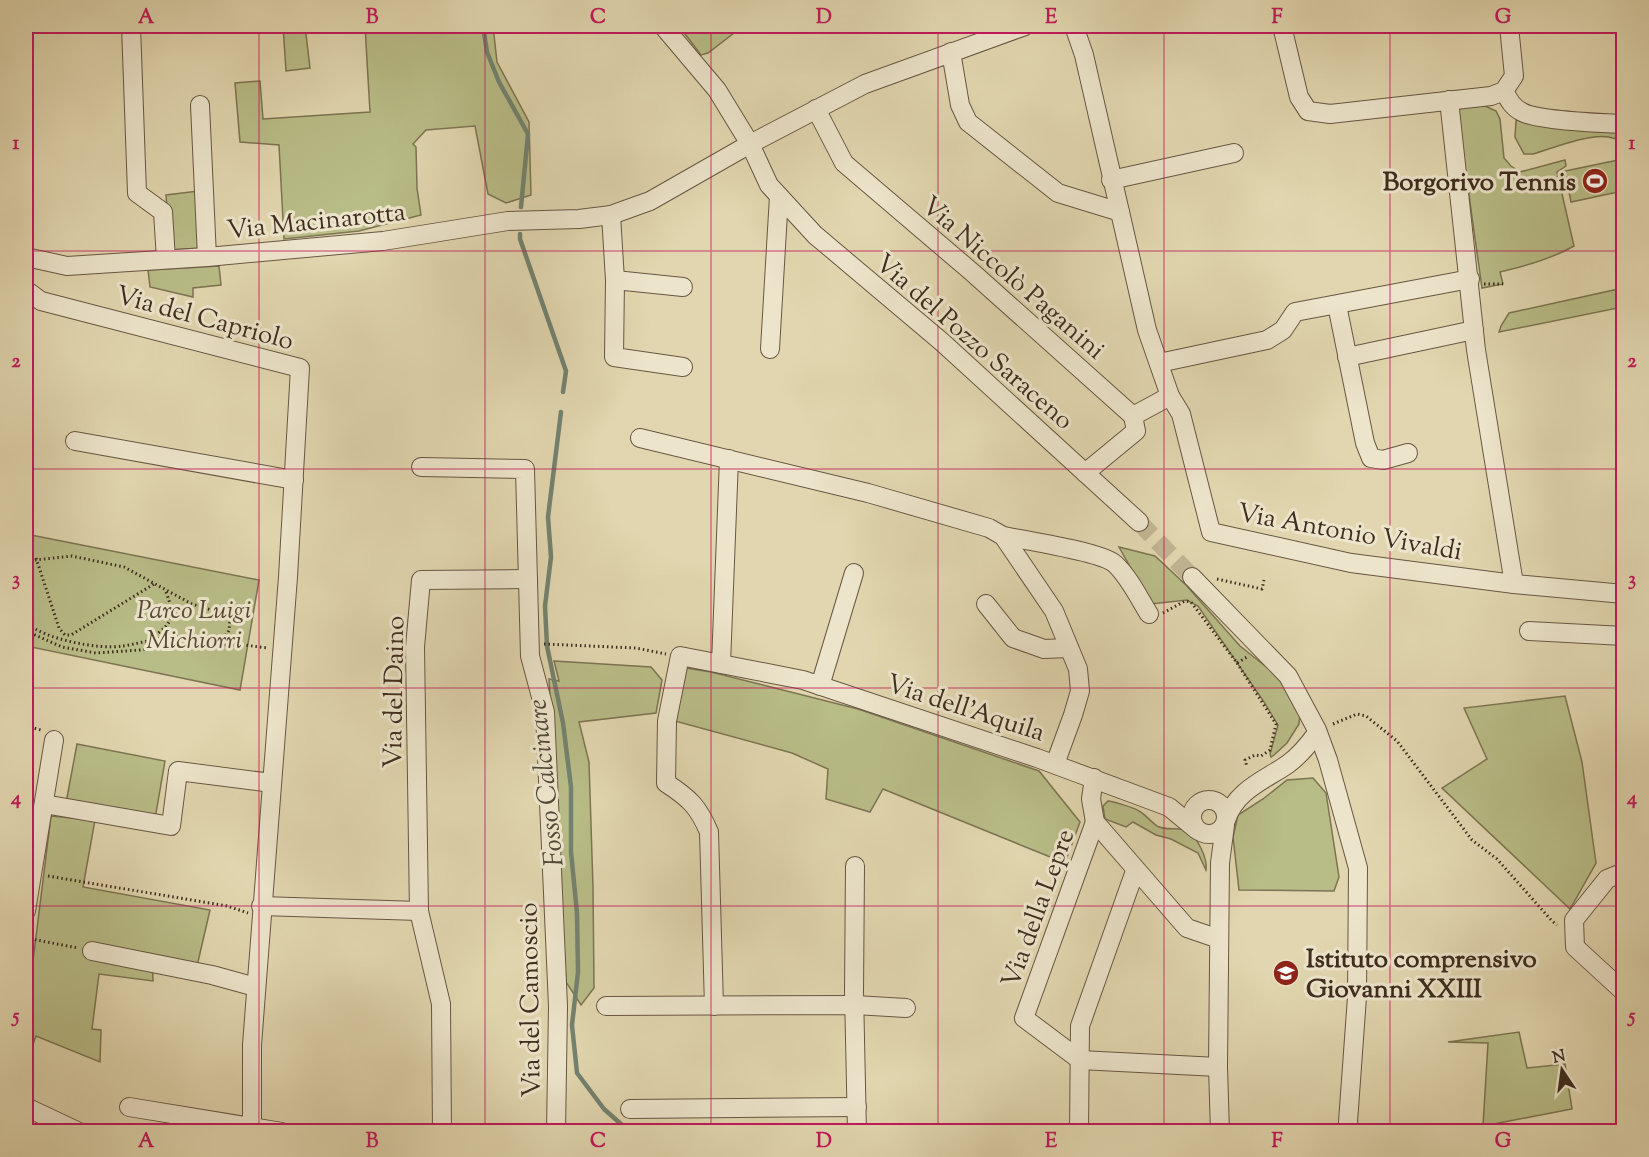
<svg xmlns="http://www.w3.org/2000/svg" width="1649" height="1157" viewBox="0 0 1649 1157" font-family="'Sorts Mill Goudy',serif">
	<rect width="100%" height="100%" fill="#e1d6af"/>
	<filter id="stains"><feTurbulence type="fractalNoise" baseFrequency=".00333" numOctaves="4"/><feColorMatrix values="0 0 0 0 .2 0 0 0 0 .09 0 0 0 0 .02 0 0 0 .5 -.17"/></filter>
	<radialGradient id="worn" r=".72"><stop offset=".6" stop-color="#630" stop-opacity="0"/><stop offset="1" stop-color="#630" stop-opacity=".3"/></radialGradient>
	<g fill="#b8bc87" stroke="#7c7453" stroke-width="1.5">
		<path d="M283,26H305L310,68L286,71Z"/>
		<path d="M365,26H493L497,62L529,122L531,195L506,203L488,194L475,126L426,130L413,144L416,147L417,188L421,215L359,231L284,239L279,145L240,142L235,83L260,81L263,119L370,112Z"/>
		<path d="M683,26H743L708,53L701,55L682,30Z"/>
		<path d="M1481,104L1496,111L1500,119L1504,158L1511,166L1520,172L1565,160L1566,166L1557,172L1574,246C1551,259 1526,266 1500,272L1503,284L1482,288L1457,110L1467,105Z"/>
		<path d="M1524,117L1623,129V145C1608,124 1555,148 1533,154H1524L1515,137L1516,121Z"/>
		<path d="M1623,159V191L1571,202L1565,171Z"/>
		<path d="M198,191L201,248L170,250L166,195Z"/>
		<path d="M219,266L221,285L193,288V297L150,287L148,270Z"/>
		<path d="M1623,288V307L1499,332L1501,326L1509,313Z"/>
		<path d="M26,534L259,580L240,690L26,646Z"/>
		<path d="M1119,547L1155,556L1186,585L1240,646L1288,684L1300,713L1299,724L1287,743L1274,755L1271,757L1270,754L1278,725L1264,702L1198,606L1187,600L1151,604Z"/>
		<path d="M554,661L651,667L662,680L656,713L579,722L589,762L593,887L594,988L581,1005L566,982L549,679L559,681Z"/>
		<path d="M686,668L711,672L858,709L1039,771L1080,822L1065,863L883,789L870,812L826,799L828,769L792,753L675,721Z"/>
		<path d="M1565,696L1582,762L1596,863L1570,909L1442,788L1487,759L1464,708Z"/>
		<path d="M77,744L165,761L155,819L66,803Z"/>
		<path d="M1313,778L1326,793L1339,877L1334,891L1239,890L1233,837L1238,815L1263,799L1287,780Z"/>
		<path d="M1108,801C1112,801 1135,808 1139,811C1146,815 1151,822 1157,826C1166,831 1177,827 1185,830C1197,835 1208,859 1206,870L1198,853L1171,839L1156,835L1133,822L1126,827L1105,819L1103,806Z"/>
		<path d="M51,816L95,820L83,887L210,910L197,966L152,957L153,981L99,974L92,1029L101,1030L100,1062L36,1036L26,1064V1017Z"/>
		<path d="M1519,1032L1527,1068L1565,1064L1572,1109L1483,1126L1488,1043L1448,1042Z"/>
	</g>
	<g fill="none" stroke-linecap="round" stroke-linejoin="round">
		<g stroke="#73826f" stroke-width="4.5">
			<path d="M483,26L487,52L499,82L528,134L521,207"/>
			<path d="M520,234V239L566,371L563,392"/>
			<path d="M561,412L548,517L551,557L545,606L547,646L563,723L571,787V852L577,913L578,972L572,1025L577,1073L604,1109L630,1132"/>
		</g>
		<path stroke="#c1b492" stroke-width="18" stroke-dasharray="18 9" stroke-linecap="butt" d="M1139,522L1192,577"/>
		<g stroke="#685743" stroke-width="20">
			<g id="street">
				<path d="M131,26L137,193L163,212L166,259"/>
				<path d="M663,26L717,90L750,144L769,185L815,235L942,342L1139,522"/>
				<path d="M1074,26L1084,55L1120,212"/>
				<path d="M1282,26L1299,97L1308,111L1330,114L1491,96L1504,91L1514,76L1509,26"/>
				<path d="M951,52L960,105L968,122L1058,193L1120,212L1147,330L1170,396L1181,414L1211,532L1351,563L1514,584L1624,594"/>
				<path d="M1504,91C1509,100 1512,107 1522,112C1538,121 1603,123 1624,124"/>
				<path d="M1449,100L1476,350L1514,584"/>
				<path d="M200,105L207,257"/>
				<path d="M816,109L844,163L973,273L1133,416L1136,431L1085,473"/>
				<path d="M1111,180L1234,153"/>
				<path d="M611,215L615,280L614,357L683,367"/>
				<path d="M26,257L67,266L207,257L383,241L508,221L579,219L611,215L650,201L750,144L865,84L1025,26"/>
				<path d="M615,280L683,287"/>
				<path d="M26,290L41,301L300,368L288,577L252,1045V1132"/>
				<path d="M1337,305L1365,443L1371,458L1383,460L1408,453"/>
				<path d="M770,349L779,196"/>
				<path d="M1347,357L1474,330"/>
				<path d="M1159,363L1267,340L1283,330L1295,312L1470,279"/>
				<path d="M1133,416L1170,396"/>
				<path d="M640,438L868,493L989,528L1003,536L1054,611L1078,669L1080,691L1073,715L1055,764"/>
				<path d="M75,441L294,480"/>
				<path d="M421,467L525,469L530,656L545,712L558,1006L556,1132"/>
				<path d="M1003,536C1024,540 1102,552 1115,564C1129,577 1139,598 1149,614"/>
				<path d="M1192,577L1288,676L1317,730L1328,760L1358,868L1357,997L1348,1122L1350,1132"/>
				<path d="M986,604L1013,638L1044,649L1069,648"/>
				<path d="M1529,631L1624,636"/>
				<path d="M721,664L729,459"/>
				<path d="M820,686L854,573"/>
				<path d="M1094,778L1091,799L1095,822L1187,928L1219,939"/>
				<circle cx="1209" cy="817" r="17"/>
				<path d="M44,804L171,826L178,771L272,783"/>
				<path d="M1226,820C1236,790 1265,780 1288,764C1299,756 1309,744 1317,733"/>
				<path d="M1095,822L1024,1018L1080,1060L1218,1067"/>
				<path d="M855,866L854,992L857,1132"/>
				<path d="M1624,872L1607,879L1574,920L1575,947L1624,992"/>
				<path d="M261,906L419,911"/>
				<path d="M26,911L54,740"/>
				<path d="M92,951L212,975L256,987"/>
				<path d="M606,1006L855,1005L906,1008"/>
				<path d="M714,1006L709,832C698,806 689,798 666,783L667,721L680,656L803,680L1037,758L1169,807L1197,830"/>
				<path d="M26,1107L79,1132"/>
				<path d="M129,1107L282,1132"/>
				<path d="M630,1109L857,1107"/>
				<path d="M442,1132L441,1004L419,911L415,647L421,580L528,579"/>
				<path d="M1079,1132L1080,1026L1135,871"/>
				<path d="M1220,1132L1218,1067L1220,863L1225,825"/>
			</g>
		</g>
		<g stroke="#3f2d1f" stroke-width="3" stroke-dasharray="1.5 3" stroke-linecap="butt">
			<path d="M1484,284H1503"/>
			<path d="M36,558L59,628L65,635H71L154,584"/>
			<path d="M26,561L72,556L124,567L192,604L224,614L230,620C229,627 230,633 224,636C215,642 190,636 178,637C159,637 142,643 123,646C98,650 45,639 26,623"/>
			<path d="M1217,579L1262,589L1264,580"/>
			<path d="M1163,613L1185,601L1191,602L1237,663L1247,657"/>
			<path d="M26,631L62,647L96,653L140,650L179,644L244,645L268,648"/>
			<path d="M151,638C174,623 175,616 166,592"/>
			<path d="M544,644L636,648L666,654"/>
			<path d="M1237,663L1276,724L1270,750L1261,756L1255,755L1245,760L1247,767"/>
			<path d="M1333,724L1357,714L1366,716L1397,741L1472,840L1497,859L1552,921L1557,925"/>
			<path d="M26,726L41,730"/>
			<path d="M48,876L227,906L248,913"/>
			<path d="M26,938L78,948"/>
		</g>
		<use href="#street" stroke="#ece4cb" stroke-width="18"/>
	</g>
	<path fill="none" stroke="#c2185b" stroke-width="1.5" stroke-opacity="0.55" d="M259,26V1132M485,26V1132M711,26V1132M938,26V1132M1164,26V1132M1390,26V1132M26,251H1624M26,469H1624M26,688H1624M26,906H1624"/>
	<defs>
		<g id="stadium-disc" transform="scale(1.35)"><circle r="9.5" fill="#8f2418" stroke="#ece4cb"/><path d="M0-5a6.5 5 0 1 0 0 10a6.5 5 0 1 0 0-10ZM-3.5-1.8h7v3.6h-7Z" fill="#fff"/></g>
		<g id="school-disc" transform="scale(1.35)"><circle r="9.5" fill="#8f2418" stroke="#ece4cb"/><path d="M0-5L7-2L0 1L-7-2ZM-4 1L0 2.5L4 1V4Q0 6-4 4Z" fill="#fff"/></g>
	</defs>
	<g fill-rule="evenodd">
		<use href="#stadium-disc" x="1595" y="181"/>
		<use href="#school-disc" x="1286" y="973"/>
	</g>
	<g text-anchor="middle" stroke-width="6" stroke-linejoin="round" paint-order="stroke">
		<g font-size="26" font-weight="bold" fill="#3f2d1f" stroke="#ece4cb" text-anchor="end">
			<text x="1576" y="190">Borgorivo Tennis</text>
			<text x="1306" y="967" text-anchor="start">Istituto comprensivo<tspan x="1306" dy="30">Giovanni XXIII</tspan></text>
		</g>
		<g font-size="26" fill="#3f2d1f" stroke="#ece4cb">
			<text transform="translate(316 220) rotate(-6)" y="9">Via Macinarotta</text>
			<text transform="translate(1014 277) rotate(41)" y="9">Via Niccolò Paganini</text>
			<text transform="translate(205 317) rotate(15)" y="9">Via del Capriolo</text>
			<text transform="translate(975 341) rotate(41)" y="9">Via del Pozzo Saraceno</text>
			<text transform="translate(1350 531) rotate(10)" y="9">Via Antonio Vivaldi</text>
			<text transform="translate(393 692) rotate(-89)" y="9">Via del Daino</text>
			<text transform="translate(966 707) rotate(18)" y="9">Via dell'Aquila</text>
			<text transform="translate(1037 908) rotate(-70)" y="9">Via della Lepre</text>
			<text transform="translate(529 1000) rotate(-91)" y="9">Via del Camoscio</text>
		</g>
		<g font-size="26" font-style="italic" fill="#574a34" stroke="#ece4cb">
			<text x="194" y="618">Parco Luigi<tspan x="194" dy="30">Michiorri</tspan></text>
		</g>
		<g font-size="27" font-style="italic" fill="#50493a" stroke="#ece4cb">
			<text transform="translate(545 783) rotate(-96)" y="9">Fosso Calcinare</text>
		</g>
	</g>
	<rect width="1649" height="1157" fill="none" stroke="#e1d6af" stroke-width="66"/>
	<g transform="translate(1562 1070) rotate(347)" stroke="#ece4cb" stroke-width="4.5" paint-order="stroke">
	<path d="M0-4.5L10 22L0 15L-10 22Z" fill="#3f2d1f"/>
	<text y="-9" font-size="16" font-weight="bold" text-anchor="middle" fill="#3f2d1f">N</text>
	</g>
	<rect x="33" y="33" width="1583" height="1091" fill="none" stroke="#c2185b" stroke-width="2"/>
	<g font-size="20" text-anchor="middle" font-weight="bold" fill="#c2185b">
		<text x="146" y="23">A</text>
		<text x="372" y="23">B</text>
		<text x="598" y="23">C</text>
		<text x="824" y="23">D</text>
		<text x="1051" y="23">E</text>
		<text x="1277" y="23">F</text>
		<text x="1503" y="23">G</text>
		<text x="16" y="149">1</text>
		<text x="1632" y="149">1</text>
		<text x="16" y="367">2</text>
		<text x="1632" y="367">2</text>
		<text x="16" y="585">3</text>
		<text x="1632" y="585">3</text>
		<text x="16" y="804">4</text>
		<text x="1632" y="804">4</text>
		<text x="16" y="1022">5</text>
		<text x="1632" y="1022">5</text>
		<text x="146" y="1147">A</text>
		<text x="372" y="1147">B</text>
		<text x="598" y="1147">C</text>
		<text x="824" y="1147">D</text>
		<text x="1051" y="1147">E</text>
		<text x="1277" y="1147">F</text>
		<text x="1503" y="1147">G</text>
	</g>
	<rect width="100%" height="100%" filter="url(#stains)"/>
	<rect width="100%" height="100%" fill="url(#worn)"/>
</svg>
